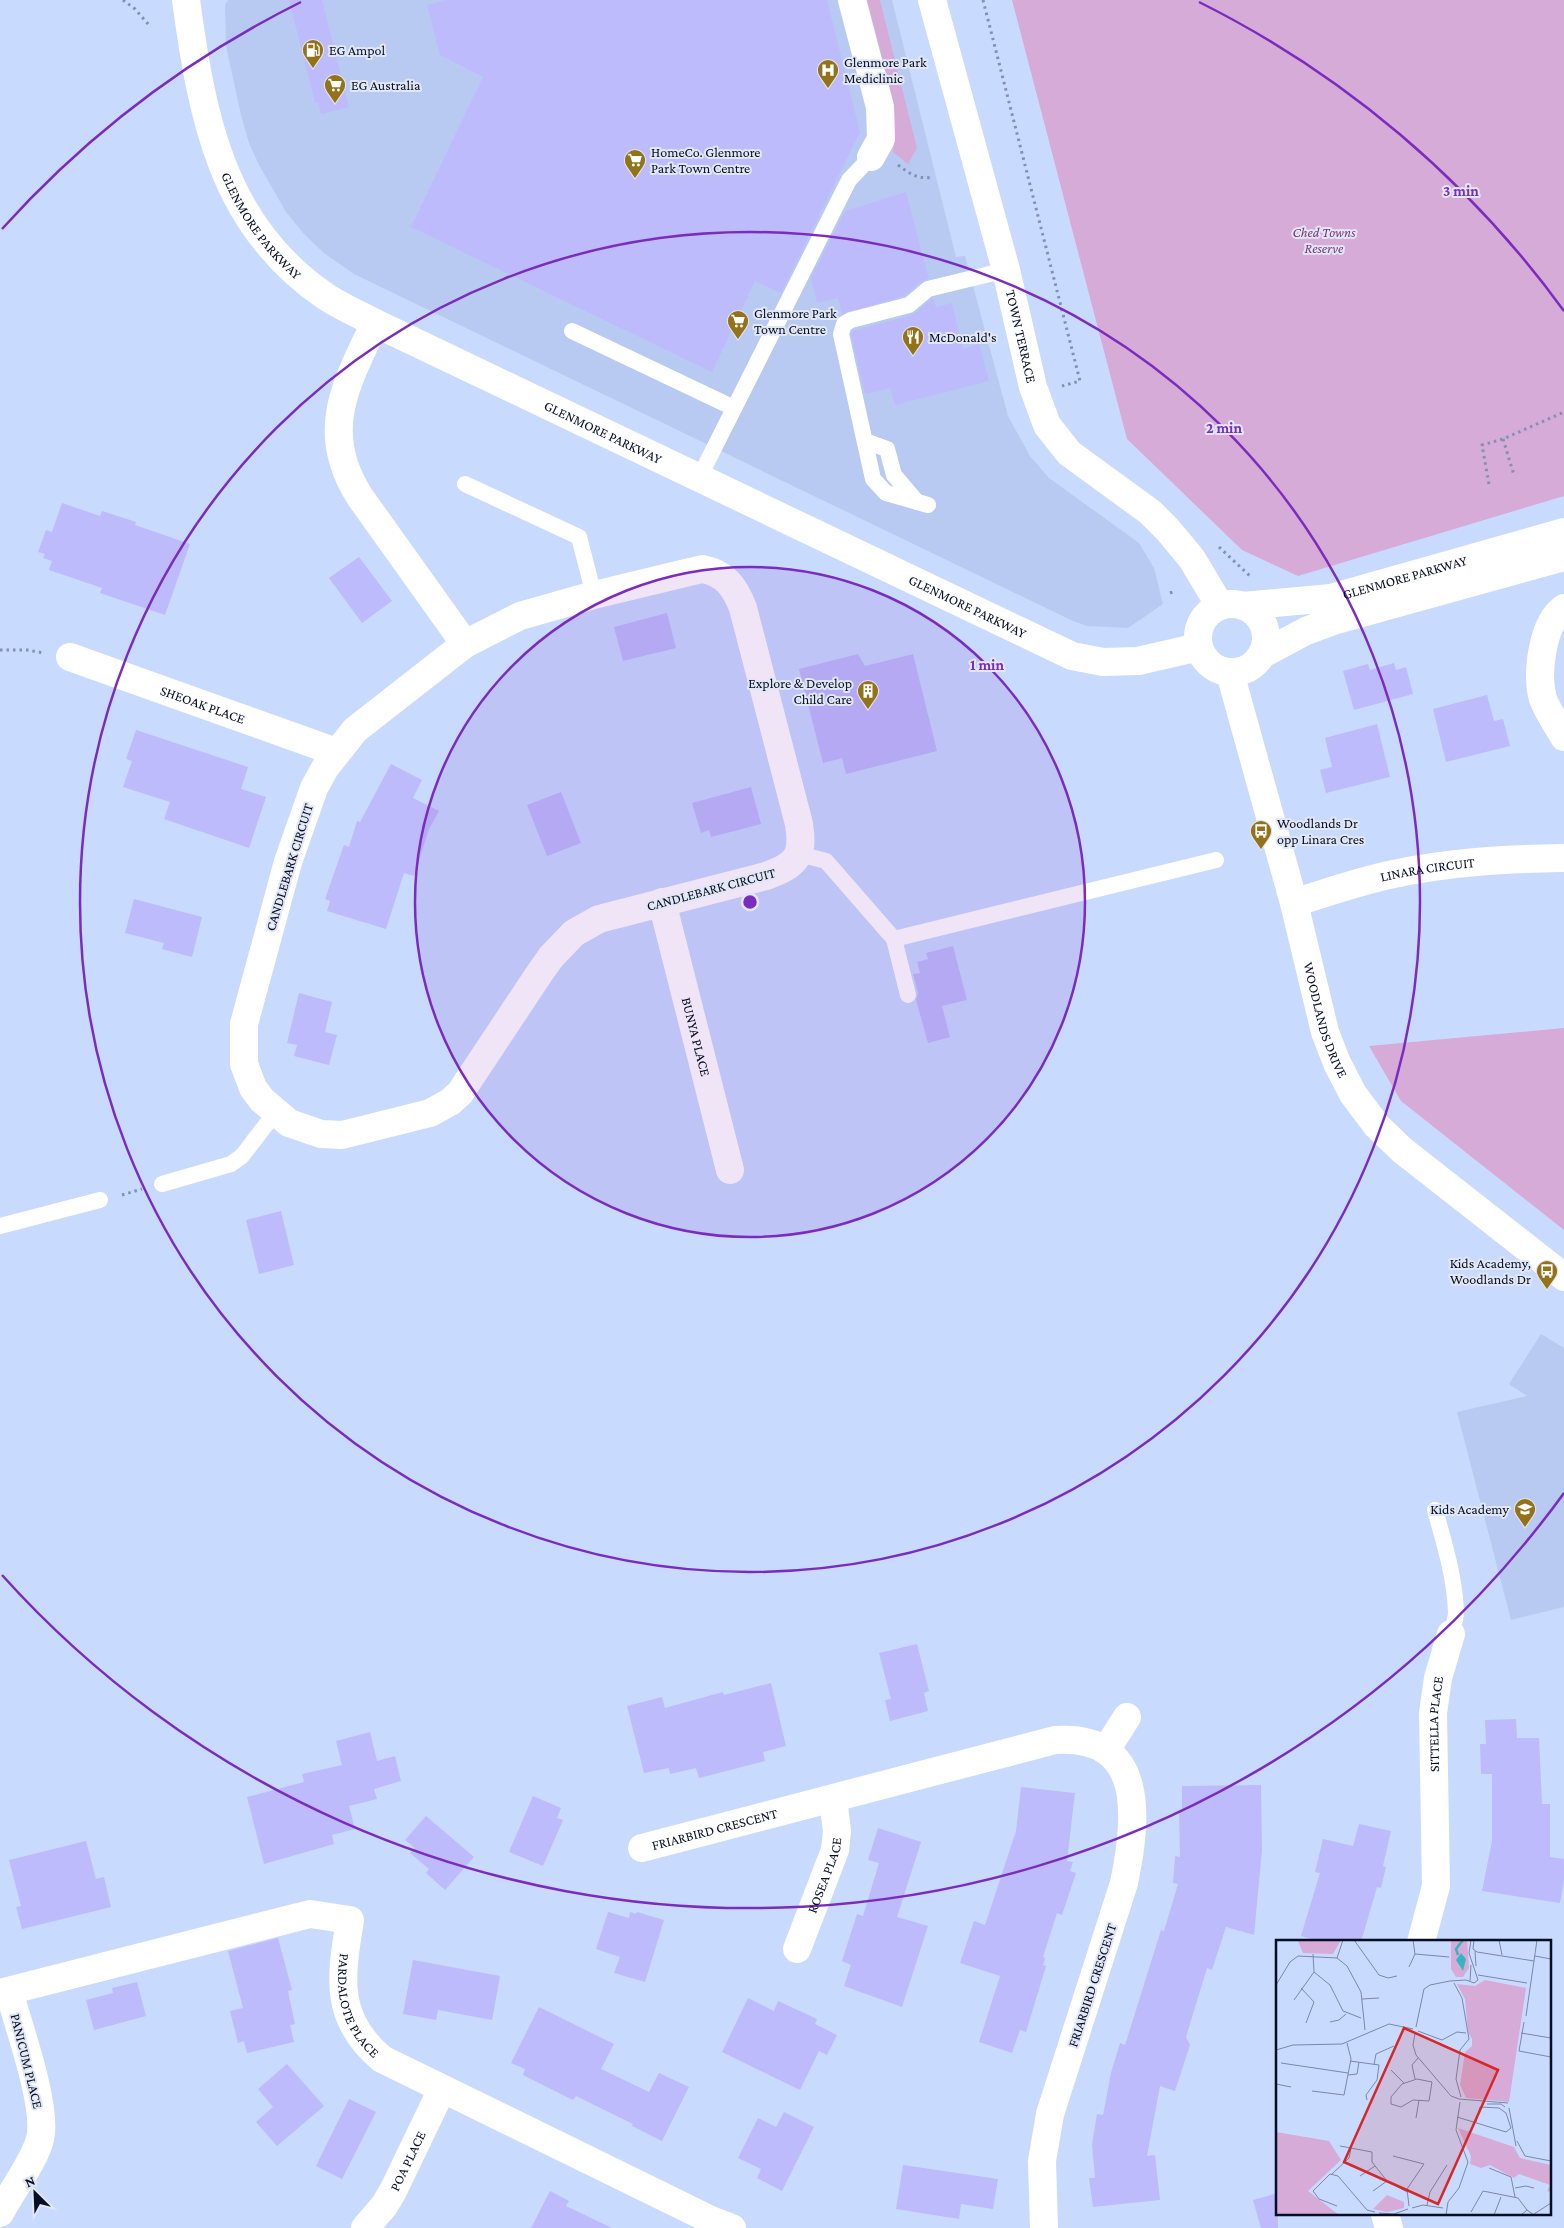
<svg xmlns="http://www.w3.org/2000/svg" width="1564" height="2228" viewBox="0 0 1564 2228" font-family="'Crimson Pro',serif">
	<rect width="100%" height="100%" fill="#c9daff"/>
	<g fill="#b8caf2">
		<path d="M228,0H892L956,257L965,256L1008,416L1030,456L1049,478L1139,543L1154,568L1163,604L1128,628L1087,626L1073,621L354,274L325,254L304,234L286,212L259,165L249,143L241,115L226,46L225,5Z"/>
		<path d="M1541,1334L1564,1348V1607L1511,1620L1457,1412L1527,1396L1509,1384Z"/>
	</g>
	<g fill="#d6abd7">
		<path d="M867,0H880L917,148L908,164L893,152L895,125L893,100Z"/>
		<path d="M1012,0H1564V496L1298,576L1242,550L1127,439Z"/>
		<path d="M1564,1028V1230L1401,1101L1369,1046Z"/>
	</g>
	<g fill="#bdbbfc">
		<path d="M289,0H322L349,107L321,114L318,102L315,103Z"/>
		<path d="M447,0H827L860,132L781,293L755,281L712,372L411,227L483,77L440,55L427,5Z"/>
		<path d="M906,192L929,279L922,281L904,296L842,314L838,298L817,303L811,278L845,211Z"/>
		<path d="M933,298L936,307L952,303L963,349L979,344L989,381L895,405L890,388L865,394L851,334L852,331L912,315Z"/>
		<path d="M62,503L100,516L102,511L136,522L135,525L190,544L165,615L100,593L102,588L49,570L52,561L43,558L45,554L38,552L46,530L52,532Z"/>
		<path d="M359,557L392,601L362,623L329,578Z"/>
		<path d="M667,613L676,648L623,661L614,627Z"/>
		<path d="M858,654L865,666L913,654L937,751L846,774L842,758L823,763L799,669Z"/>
		<path d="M1394,663L1396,670L1406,667L1413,694L1354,710L1343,671L1368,664L1370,670Z"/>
		<path d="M1487,695L1494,721L1503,719L1510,746L1446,762L1433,709Z"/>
		<path d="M1377,724L1390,777L1326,793L1320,770L1332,767L1325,738Z"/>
		<path d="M136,730L248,767L241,789L266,797L249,848L164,819L170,802L123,787L132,761L126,759Z"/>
		<path d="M391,764L422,780L413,798L439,811L429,829L414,876L404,873L386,929L327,911L330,901L325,899L344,845L349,847L357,821L360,822Z"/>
		<path d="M751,787L761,824L711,837L709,830L701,833L692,803Z"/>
		<path d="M561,792L581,843L547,856L527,805Z"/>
		<path d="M134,899L202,917L192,957L162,949L164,943L125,933Z"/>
		<path d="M953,946L967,1000L942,1006L950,1037L928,1043L916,1000L918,993L913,974L920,973L917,962L928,959L926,953Z"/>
		<path d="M299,993L332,1002L325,1032L337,1035L329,1065L294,1056L297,1045L287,1043Z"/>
		<path d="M281,1211L294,1265L259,1274L246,1220Z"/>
		<path d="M917,1644L929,1691L924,1693L928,1711L890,1721L885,1700L891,1699L879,1653Z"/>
		<path d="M771,1683L786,1746L763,1752L765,1761L699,1778L696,1768L670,1774L669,1768L644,1773L627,1706L662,1697L665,1708L723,1692L724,1695Z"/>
		<path d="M1516,1719L1517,1738H1539L1542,1804H1550V1857L1564,1859V1879L1560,1903L1482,1891L1492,1841V1774H1481L1480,1744H1486L1485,1720Z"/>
		<path d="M370,1732L377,1761L395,1756L401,1781L374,1789L377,1799L349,1806L355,1829L332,1835L334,1844L264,1864L247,1797L304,1782L302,1774L342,1765L336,1741Z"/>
		<path d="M1261,1785L1262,1850L1254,1935L1226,1927L1212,1970L1207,1968L1186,2037L1190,2045L1175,2091L1160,2086L1147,2156L1155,2155L1160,2200L1093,2207L1089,2178H1095L1092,2144L1097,2114L1103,2115L1111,2073L1120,2043L1125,2045L1161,1930L1164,1931L1178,1884L1173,1883L1175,1856L1180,1857L1179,1810H1182V1786Z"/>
		<path d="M1021,1787L1075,1793L1067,1861L1073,1862L1070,1871L1076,1873L1062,1915L1057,1913L1043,1957L1045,1958L1043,1965L1046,1966L1026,2032L1020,2030L1012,2053L979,2042L1000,1976L960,1963L974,1921L985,1925L1016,1831Z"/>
		<path d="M533,1796L561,1808L557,1818L563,1820L543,1866L509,1852Z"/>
		<path d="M426,1816L474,1857L445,1890L426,1873L429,1869L410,1853L415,1848L405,1840Z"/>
		<path d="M1359,1824L1391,1831L1383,1866L1386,1867L1381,1888L1377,1887L1361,1942H1322L1301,1936L1320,1873L1315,1872L1323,1839L1353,1846Z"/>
		<path d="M878,1828L921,1842L897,1917L928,1926L902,2007L844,1986L851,1965L842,1961L857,1914L863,1916L879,1863L868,1860Z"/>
		<path d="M86,1841L96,1879L104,1877L111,1907L22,1929L16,1907L21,1906L9,1860Z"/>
		<path d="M608,1912L629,1918L630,1912L636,1914L637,1912L664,1920L645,1982L614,1973L620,1957L596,1949Z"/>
		<path d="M278,1938L292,1990L288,1991L295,2024L290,2025L294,2042L247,2053L244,2041L238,2043L230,2011L243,2008L228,1951Z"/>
		<path d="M413,1960L500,1976L492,2020L438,2010L436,2020L403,2014Z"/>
		<path d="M137,1982L146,2016L94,2030L86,2000L113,1993L112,1988Z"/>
		<path d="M748,1998L774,2011L778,2001L817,2019L815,2024L837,2035L827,2055L819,2051L800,2090L722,2052Z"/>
		<path d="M539,2007L614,2044L601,2069L649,2092L659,2073L689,2087L662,2141L632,2126L633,2124L576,2096L573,2100L523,2075L525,2069L511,2063Z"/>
		<path d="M287,2064L324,2106L277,2146L256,2122L273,2107L258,2089Z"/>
		<path d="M349,2099L376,2112L342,2179L316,2166Z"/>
		<path d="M784,2112L814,2127L782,2191L757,2178L761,2169L738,2158L758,2118L776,2127Z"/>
		<path d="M903,2165L998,2179L993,2209L961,2204L959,2219L896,2209Z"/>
		<path d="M550,2191L569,2201L566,2206L612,2228H531Z"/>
		<path d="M1278,2193V2228H1261L1253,2200Z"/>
	</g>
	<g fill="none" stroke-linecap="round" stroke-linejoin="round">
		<g stroke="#8390af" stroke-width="3" stroke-dasharray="2.5 4" stroke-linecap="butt">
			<path d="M123,0L135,9L149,25"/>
			<path d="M983,0L1080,381L1062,386"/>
			<path d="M898,165C909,173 918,180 932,177"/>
			<path d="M1503,439L1514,475"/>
			<path d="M1489,484L1482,445L1503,439L1564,412"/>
			<path d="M1219,547L1251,577"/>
			<path d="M1170,593L1175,591"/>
			<path d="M0,650H27L44,653"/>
			<path d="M122,1195L142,1189"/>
		</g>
		<g stroke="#fff" stroke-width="16">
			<path d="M572,331L734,408"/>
			<path d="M865,441L887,449L894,475L917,502"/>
			<path d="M699,478L849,180L871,157"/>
			<path d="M465,484L579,537L594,595"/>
			<path d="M928,505L886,493L873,479L841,334L844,324L851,320L909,305L928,289L1006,270"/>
			<path d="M799,854L826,861L894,939L1216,860"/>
			<path d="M894,939L908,995"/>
			<path d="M162,1184L231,1164L242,1156L275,1113"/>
			<path d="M0,1226L100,1200"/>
			<path d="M1435,1510C1444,1542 1455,1578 1456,1612C1456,1619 1453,1627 1451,1634"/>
		</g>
		<g stroke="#fff" stroke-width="28">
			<path d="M852,0L880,107L881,139L871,157"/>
			<path id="s1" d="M932,0L1006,270L1033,387L1047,425L1069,453L1150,512L1168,530L1192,559L1220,606"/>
			<path d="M375,323C346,384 318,432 360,497L465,644"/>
			<path d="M702,569C725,573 735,587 743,608L799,824C804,856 797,865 766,876L599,919L574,933L551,957L539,974L460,1093L450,1102L430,1113L342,1135L321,1134L289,1123L262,1100L253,1088L244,1064V1024L288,862L314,788L325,768L355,730L465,644L520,616L594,595Z"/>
			<path d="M1564,608C1542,623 1536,674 1543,699C1548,712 1557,725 1564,737"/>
			<path id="s2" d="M70,657L336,752"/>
			<path id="s3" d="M662,902L730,1170"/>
			<path id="s4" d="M1294,903C1325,893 1357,882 1389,875C1447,862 1505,859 1564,858"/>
			<path d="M1106,1750L1127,1717"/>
			<path id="s5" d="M642,1848L1055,1740C1147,1734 1137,1820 1124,1883L1050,2114L1042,2161L1044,2228"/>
			<path id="s6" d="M1421,1942L1436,1886L1433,1713L1438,1678L1451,1634"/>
			<path id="s7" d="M797,1949L835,1850L837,1831L833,1799"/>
			<path id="s8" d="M0,1993L310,1914L350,1920C341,1976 333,2018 382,2059L711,2220L732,2228"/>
			<path d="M0,2213C11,2192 35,2160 40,2139C48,2107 18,2025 9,1991"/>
			<path d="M1385,2214L1389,2228"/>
			<path id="s9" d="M365,2228L384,2206L393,2191L442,2089"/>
		</g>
		<g stroke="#fff" stroke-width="28">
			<path id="s10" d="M186,0C202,116 221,225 325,296C340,306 358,314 375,323L1072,656L1103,662L1138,661L1199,647"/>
			<circle cx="1232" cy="638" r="34"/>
			<path id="s11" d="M1243,606L1331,598L1564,532"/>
			<path d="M1261,655L1306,631L1333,621L1564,557"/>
			<path id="s12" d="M1230,673L1294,903L1325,1032L1337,1063L1353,1094L1377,1126L1402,1150L1564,1277"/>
		</g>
	</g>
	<circle cx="750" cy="902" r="335" fill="#7b2cbf" fill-opacity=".12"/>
	<g fill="none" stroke="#7b2cbf" stroke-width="2.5">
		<circle cx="750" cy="902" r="335"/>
		<circle cx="750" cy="902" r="670"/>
		<path d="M1564 1493A1006 1006 0 0 1 2 1575M2 229A1006 1006 0 0 1 301 2M1199 2A1006 1006 0 0 1 1564 311"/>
	</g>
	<defs>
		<g id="fuel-pin" transform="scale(1.125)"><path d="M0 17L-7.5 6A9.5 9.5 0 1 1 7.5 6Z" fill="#94721a" stroke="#e1e7f4"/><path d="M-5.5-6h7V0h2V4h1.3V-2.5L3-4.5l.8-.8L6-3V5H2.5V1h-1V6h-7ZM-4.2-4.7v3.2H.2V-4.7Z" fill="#fff"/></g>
		<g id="hospital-pin" transform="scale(1.125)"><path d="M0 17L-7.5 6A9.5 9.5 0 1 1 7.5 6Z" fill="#94721a" stroke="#e1e7f4"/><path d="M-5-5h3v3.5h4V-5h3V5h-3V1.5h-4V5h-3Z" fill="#fff"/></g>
		<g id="supermarket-pin" transform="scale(1.125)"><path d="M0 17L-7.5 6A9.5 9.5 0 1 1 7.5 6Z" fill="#94721a" stroke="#e1e7f4"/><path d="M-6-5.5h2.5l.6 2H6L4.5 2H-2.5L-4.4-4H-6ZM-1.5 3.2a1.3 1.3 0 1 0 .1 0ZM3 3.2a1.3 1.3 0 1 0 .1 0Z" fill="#fff"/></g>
		<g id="restaurant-pin" transform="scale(1.125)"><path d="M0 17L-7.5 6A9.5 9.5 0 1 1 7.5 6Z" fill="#94721a" stroke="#e1e7f4"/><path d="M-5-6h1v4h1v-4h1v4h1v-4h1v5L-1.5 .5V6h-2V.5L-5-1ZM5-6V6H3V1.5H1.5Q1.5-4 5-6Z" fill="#fff"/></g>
		<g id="building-pin" transform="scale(1.125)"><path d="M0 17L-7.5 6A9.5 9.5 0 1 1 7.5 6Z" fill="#94721a" stroke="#e1e7f4"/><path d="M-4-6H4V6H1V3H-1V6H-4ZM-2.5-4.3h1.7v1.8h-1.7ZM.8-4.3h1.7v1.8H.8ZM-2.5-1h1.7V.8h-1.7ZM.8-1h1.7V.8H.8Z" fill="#fff"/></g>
		<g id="bus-pin" transform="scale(1.125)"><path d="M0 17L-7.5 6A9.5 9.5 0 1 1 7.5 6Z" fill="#94721a" stroke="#e1e7f4"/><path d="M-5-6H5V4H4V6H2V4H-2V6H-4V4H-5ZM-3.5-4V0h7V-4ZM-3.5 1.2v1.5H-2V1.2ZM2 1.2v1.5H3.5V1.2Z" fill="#fff"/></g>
		<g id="school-pin" transform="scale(1.125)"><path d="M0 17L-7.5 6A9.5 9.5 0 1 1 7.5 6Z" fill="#94721a" stroke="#e1e7f4"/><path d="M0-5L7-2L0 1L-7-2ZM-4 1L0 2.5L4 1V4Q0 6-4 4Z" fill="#fff"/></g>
	</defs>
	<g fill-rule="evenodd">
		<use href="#fuel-pin" x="313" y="50"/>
		<use href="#hospital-pin" x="828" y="70"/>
		<use href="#supermarket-pin" x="335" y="85"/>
		<use href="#supermarket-pin" x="635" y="160"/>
		<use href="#supermarket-pin" x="738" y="321"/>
		<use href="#restaurant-pin" x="913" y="337"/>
		<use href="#building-pin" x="868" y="691"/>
		<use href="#bus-pin" x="1261" y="831"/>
		<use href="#bus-pin" x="1547" y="1271"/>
		<use href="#school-pin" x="1525" y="1509"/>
	</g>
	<g text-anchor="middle" stroke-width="4" stroke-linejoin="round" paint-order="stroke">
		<g font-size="14" fill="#060e23" stroke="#e1e7f4" text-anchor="start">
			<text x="329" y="55">EG Ampol</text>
			<text x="844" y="67">Glenmore Park<tspan x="844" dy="16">Mediclinic</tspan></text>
			<text x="351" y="90">EG Australia</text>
			<text x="651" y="157">HomeCo. Glenmore<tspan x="651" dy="16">Park Town Centre</tspan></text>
			<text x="754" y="318">Glenmore Park<tspan x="754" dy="16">Town Centre</tspan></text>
			<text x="929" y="342">McDonald's</text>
			<text x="852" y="688" text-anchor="end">Explore &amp; Develop<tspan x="852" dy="16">Child Care</tspan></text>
			<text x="1277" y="828">Woodlands Dr<tspan x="1277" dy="16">opp Linara Cres</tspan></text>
			<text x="1531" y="1268" text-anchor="end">Kids Academy,<tspan x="1531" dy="16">Woodlands Dr</tspan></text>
			<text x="1509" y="1514" text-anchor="end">Kids Academy</text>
		</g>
		<g font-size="14" fill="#060e23" stroke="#e1e7f4">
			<text dy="5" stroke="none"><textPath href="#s10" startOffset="242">GLENMORE PARKWAY</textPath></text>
			<text dy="5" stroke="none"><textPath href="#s1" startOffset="348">TOWN TERRACE</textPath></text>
			<text dy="5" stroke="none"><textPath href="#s10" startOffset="648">GLENMORE PARKWAY</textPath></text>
			<text dy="5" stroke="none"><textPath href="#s11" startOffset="165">GLENMORE PARKWAY</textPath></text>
			<text dy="5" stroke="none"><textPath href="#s10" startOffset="1052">GLENMORE PARKWAY</textPath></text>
			<text dy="5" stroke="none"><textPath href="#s2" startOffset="141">SHEOAK PLACE</textPath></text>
			<text transform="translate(289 867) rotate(-73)" y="5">CANDLEBARK CIRCUIT</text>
			<text dy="5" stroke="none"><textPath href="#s4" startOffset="138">LINARA CIRCUIT</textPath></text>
			<text transform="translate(711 889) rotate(-15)" y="5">CANDLEBARK CIRCUIT</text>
			<text dy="5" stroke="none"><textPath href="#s12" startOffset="360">WOODLANDS DRIVE</textPath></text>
			<text dy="5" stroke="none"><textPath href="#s3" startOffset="139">BUNYA PLACE</textPath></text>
			<text dy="5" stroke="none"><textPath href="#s6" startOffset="220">SITTELLA PLACE</textPath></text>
			<text dy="5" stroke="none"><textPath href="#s5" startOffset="75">FRIARBIRD CRESCENT</textPath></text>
			<text dy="5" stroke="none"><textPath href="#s7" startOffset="79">ROSEA PLACE</textPath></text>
			<text transform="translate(1092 1985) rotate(-72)" y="5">FRIARBIRD CRESCENT</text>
			<text dy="5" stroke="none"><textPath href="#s8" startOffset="450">PARDALOTE PLACE</textPath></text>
			<text transform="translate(27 2061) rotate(76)" y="5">PANICUM PLACE</text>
			<text dy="5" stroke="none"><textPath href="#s9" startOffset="80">POA PLACE</textPath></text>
		</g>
		<g font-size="14" font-style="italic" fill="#7c3580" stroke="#e1e7f4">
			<text x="1324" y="237">Ched Towns<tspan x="1324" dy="16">Reserve</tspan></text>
		</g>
	</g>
	<g transform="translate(1276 1940)">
		<rect width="275" height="275" fill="#c9daff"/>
		<path d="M65,0L57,14L27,13L22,1ZM175,0H191L193,28L187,37H180L175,29ZM209,40L250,48L233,162L190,158L184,145L189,112L196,106V99L192,92L189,59L181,44L199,46ZM182,188L238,207L244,218L275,225V252L271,251L274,245L243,234L238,238L214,225L205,228L194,224L195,216ZM0,192L53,201L65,220L32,251L63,275H0ZM111,255L128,262V268L111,272L97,269Z" fill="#d6abd7"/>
		<path d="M185,13L190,19L187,31L180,20Z" fill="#35b5c3"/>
		<path fill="none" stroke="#35b5c3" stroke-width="2.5" d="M182,15L180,9L187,0"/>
		<path fill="none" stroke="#7b88a7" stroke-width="1" d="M78,0L103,35L112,38L121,36M198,0L197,9L201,12L258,21M223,0L226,15M199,11L200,26M37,14L38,32L54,45L67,71L85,78M139,14L173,17M259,16L275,19M61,18L67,0M133,27L139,14L137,0M202,35L251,43M174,41L190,40L198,43L202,40L193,13L195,0M194,41L195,25M178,43L186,58L193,99L184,110L180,139L185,157M0,45L14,22L22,16L61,18L71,26L85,52L89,90M25,48L38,62L30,83M86,59L103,58M18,60L38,32M250,76L261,0M54,82L63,80L70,74M248,82L243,111L275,117M140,87L148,49L154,45L174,41M142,91L166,100L181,92L190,93M139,93L137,105L140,115L175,156L183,159M245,93L275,98M0,110L17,105L66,104L113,84L137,89M74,121L103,125L101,140L90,155L91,160M5,123L72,133M98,125L100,114L118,106M115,130L128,143M72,135L81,134L83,122M139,139L136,125L142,118M141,139L156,142L153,161L137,160L125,167L115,164V157L126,144ZM0,144L15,147M36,151L68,155L75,119L71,103M183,159L232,163M211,164H225L229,167M233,168L240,206M181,177L230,192L235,188L230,173L223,168L204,167L200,182M140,178L143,160M241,201L249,216L275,221M64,206L96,212V222L111,241L131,252M117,216L148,224L131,249L133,266M213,228L235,237L239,257M56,234L73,218L75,208M84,236L99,226M239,248L250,246L258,248M97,251L111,241M151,265L154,252L171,225M61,266L43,259L37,251L54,234L62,236L91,270L99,272M136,268L147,265L167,268M195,272L207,251L242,258L251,270M103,273L118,274L132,269M258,274L275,263M170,275L172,262L183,248L192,222L180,190L184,162M218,275L225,257M245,275L251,270L258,275"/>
		<path fill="#d62828" fill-opacity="0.15" stroke="#d62828" stroke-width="2.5" d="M128,88L222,130L162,264L68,222Z"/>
		<rect width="275" height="275" fill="none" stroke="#060e23" stroke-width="2.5"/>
	</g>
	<circle cx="750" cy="902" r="8" fill="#7b2cbf" stroke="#e1e7f4" stroke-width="2.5"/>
	<g font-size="15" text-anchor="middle" font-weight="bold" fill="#7b2cbf" stroke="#e1e7f4" stroke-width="4" stroke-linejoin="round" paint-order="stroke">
		<text x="1461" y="196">3 min</text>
		<text x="1224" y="433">2 min</text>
		<text x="987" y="670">1 min</text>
	</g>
	<g transform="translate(35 2193) rotate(336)" stroke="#e1e7f4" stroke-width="4" paint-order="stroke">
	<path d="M0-4L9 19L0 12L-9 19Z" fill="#060e23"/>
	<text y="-8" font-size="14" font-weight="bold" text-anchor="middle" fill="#060e23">N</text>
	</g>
</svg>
